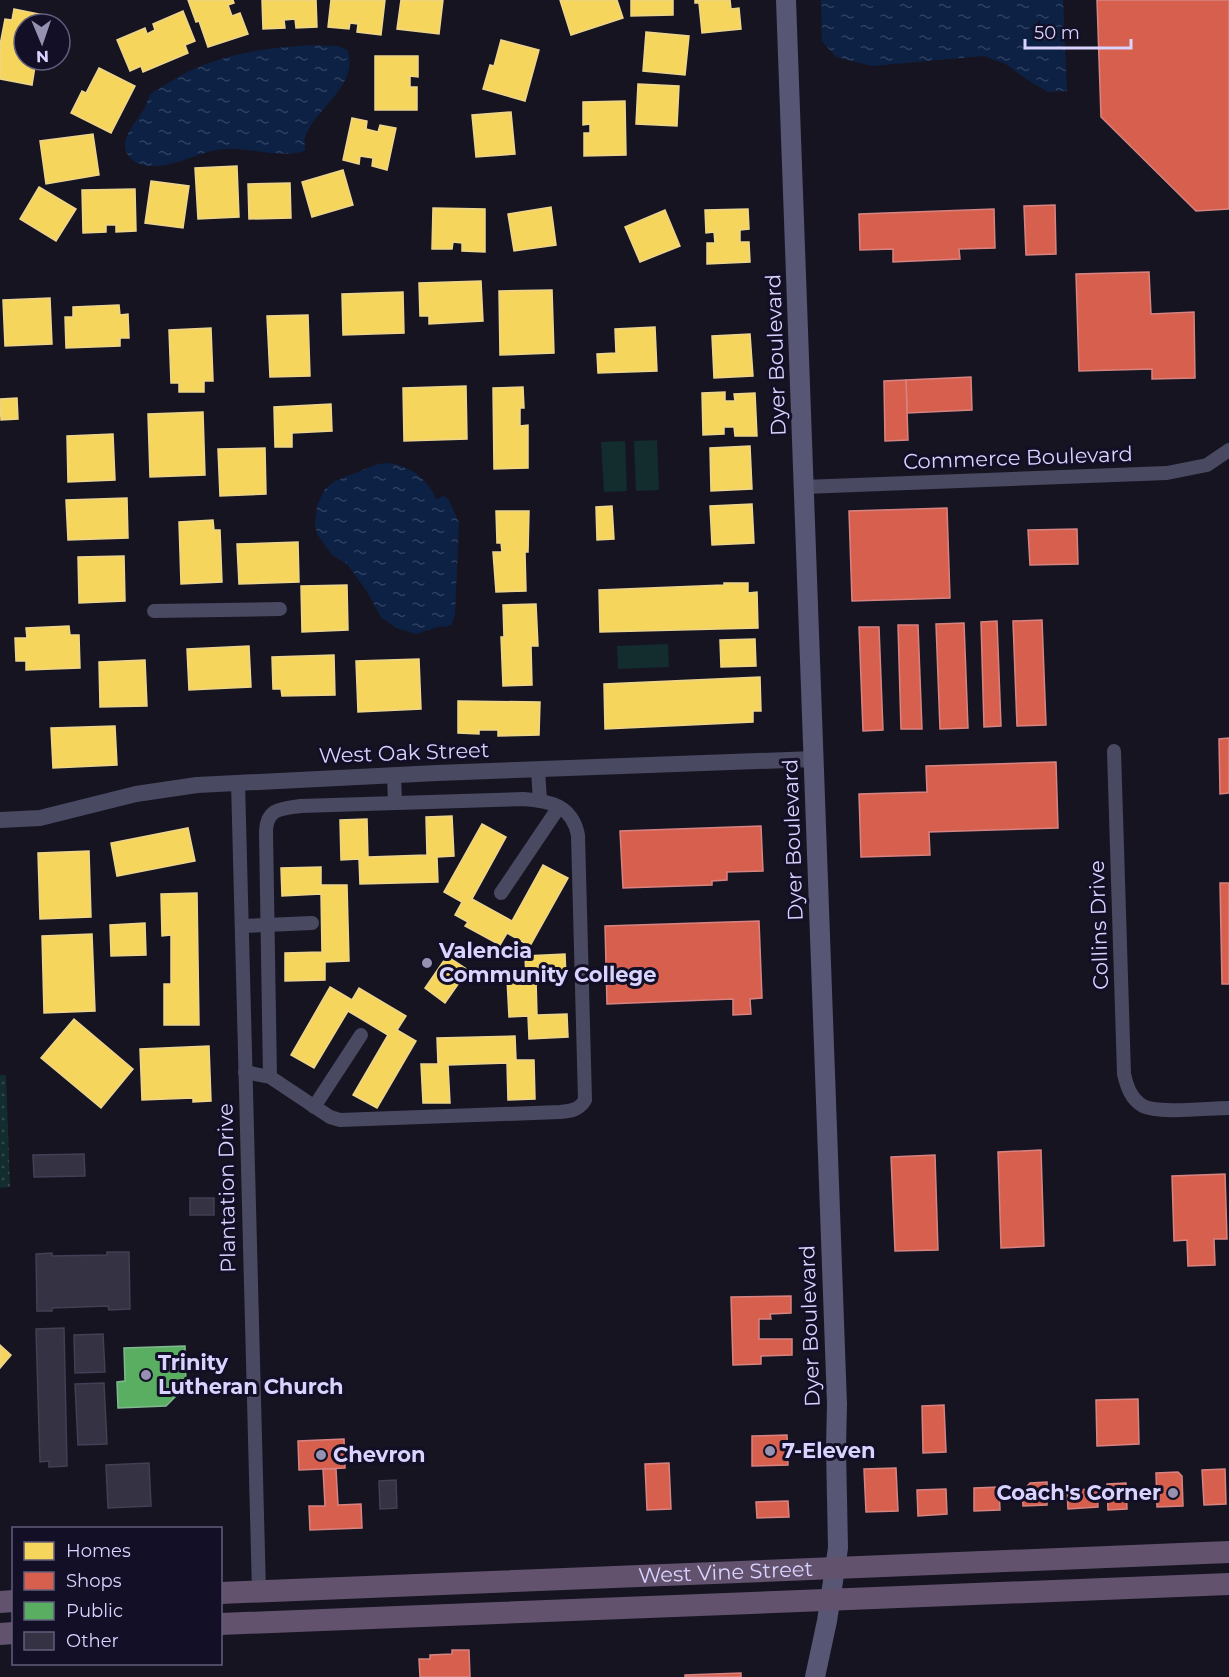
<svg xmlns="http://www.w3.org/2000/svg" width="1229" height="1677" viewBox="0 0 1229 1677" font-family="Montserrat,sans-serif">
	<defs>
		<pattern id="park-dots" width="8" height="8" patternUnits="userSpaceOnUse" patternTransform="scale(1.5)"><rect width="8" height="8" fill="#132c2d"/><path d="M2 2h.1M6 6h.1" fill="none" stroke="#354a4c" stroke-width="1.8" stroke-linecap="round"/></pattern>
		<pattern id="water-ripples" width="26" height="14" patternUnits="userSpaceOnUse" patternTransform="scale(1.5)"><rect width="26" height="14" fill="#0d2144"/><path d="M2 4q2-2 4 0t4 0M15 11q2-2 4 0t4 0" fill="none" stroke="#304060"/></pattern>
	</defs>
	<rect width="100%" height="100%" fill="#161421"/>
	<g fill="#132c2d">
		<path d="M657,440L659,490L636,491L634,441Z"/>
		<path d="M625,441L627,491L604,492L601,442Z"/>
		<path d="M668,644L669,667L618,669L617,646Z"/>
	</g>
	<path fill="url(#park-dots)" d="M0,1075H6L10,1187L0,1188Z"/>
	<g fill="url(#water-ripples)">
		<path d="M821,0H1063L1067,91L1048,92L1026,79L1006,64L984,56L872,66L836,57L822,41Z"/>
		<path d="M313,45L338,46L347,50C361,83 315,109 305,137C304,141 305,146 305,151C278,159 251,147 224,149C196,151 168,173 139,164C129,160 122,150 126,139C129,129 137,120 142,112C146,107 147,100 150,95C153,91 161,88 165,85C209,55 261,48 313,45Z"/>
		<path d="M388,463C410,466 427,478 436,499L444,496L449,500L459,523L455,613L452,624L446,627L441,626L416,634L396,628L381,617L366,590L347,564L332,555L317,534L315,524L317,506L325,489L335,481L378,464Z"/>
	</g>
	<g fill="#f6d55c" stroke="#edd58d" stroke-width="1.5">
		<path d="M188,0H233L234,3L228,5L232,16L240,13L248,34L208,47L199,21L196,22Z"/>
		<path d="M262,0H316L317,27L296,28L295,19L284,20L285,28L263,29Z"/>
		<path d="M331,0H385L381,35L357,32L358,24L350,23L349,29L328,27Z"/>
		<path d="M401,0H443L439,34L397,29Z"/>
		<path d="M560,0H617L623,18L571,35Z"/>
		<path d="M631,0H673V15L631,16Z"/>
		<path d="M695,0H730L731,9L739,8L741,29L702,33L699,3H695Z"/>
		<path d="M14,9L44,15L42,24H24V60H36L32,85L0,79V45L5,19L12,20Z"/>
		<path d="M183,11L195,41L185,45L188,53L143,72L141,66L130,71L117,40L145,28L147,34L155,30L153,24Z"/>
		<path d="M646,32L689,36L685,75L643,71Z"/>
		<path d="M501,40L539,50L525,101L483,89L490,65L494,66Z"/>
		<path d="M375,56H418V77L410,76V87H417V110H375Z"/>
		<path d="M99,68L135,86L111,133L71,113L82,91L86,93Z"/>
		<path d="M638,84L679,86L677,126L636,124Z"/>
		<path d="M625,101L626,155L584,156V133H590V124L583,125V102Z"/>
		<path d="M511,112L515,154L476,157L472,115Z"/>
		<path d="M352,118L367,121L366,129L378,132L380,125L396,128L387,170L372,166L373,158L360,156L359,164L343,160Z"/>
		<path d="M93,134L99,175L46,184L40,141Z"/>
		<path d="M237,166L239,217L198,219L195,168Z"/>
		<path d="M343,170L353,205L312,217L302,182Z"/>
		<path d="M151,181L189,186L183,228L145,223Z"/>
		<path d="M290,183L291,218L249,219L248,184Z"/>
		<path d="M39,187L76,209L56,241L20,219Z"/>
		<path d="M135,189L136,231L116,232V225H106V232L83,233L82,190Z"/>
		<path d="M551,207L556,245L514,251L508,214Z"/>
		<path d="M433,208L485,209V252L462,251V243L453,242L452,249H432Z"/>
		<path d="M748,209L749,229L740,230V242H749L750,262L707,264V243H715L714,232L706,233L705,210Z"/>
		<path d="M665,210L680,246L640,262L625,227Z"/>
		<path d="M481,281L483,321L429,324V316H420L419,283Z"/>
		<path d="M552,290L554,353L500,355L499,291Z"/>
		<path d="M403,292L404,333L343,335L342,294Z"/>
		<path d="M50,298L52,344L5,346L3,300Z"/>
		<path d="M119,305L120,315L128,314L129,338H120V346L66,348L65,317H73V307Z"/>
		<path d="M308,315L310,376L270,377L267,316Z"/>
		<path d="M655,327L657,371L598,373L597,354L616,353L615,329Z"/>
		<path d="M211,328L213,381H204V392H179V383H171L169,330Z"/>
		<path d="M750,334L753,376L714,378L712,336Z"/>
		<path d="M466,386L467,439L404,441L403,388Z"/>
		<path d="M523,387L524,408H520V426L528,425V468L494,469L493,388Z"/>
		<path d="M725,392V401H735L734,394L755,393L757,436H735L734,427H724V434L703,435L702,393Z"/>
		<path d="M17,398L18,419L1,420L0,399Z"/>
		<path d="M331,404L332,431L292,433V447H275L274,407Z"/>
		<path d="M203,412L205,475L150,477L148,414Z"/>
		<path d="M113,434L115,480L68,482L67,436Z"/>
		<path d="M750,446L752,489L711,491L710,448Z"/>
		<path d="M265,448L266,494L220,496L218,449Z"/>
		<path d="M127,498L128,538L68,540L66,500Z"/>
		<path d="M752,504L754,543L712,545L710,506Z"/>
		<path d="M612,506L614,539L597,540L596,507Z"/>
		<path d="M496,511H529L528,552H525L526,591L496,592L493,552H502L501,543H497Z"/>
		<path d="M213,520L214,530H220L222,582L181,584L179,522Z"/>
		<path d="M298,542L299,582L239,584L237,544Z"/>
		<path d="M124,556L125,601L79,603L78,557Z"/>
		<path d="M724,583H748V593L757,592L758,628L600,632L599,590L724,585Z"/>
		<path d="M347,585L348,630L302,632L301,586Z"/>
		<path d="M536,604L538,646H531L532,685L503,686L501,637H504L503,605Z"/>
		<path d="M69,626L70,635H79L80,668L26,670V661H16L15,638H27L26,628Z"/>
		<path d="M755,639L756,666L721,667L720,640Z"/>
		<path d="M249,646L251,687L189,690L187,649Z"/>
		<path d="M334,655L335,695L282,696L281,689H273L272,657Z"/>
		<path d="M419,659L421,709L358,712L356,661Z"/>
		<path d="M145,660L147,706L100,707L99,662Z"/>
		<path d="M760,677L761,711H753V722L605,729L604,684Z"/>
		<path d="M458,701L540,702L539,735L498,736V730H479V734L458,733Z"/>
		<path d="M115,726L117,765L53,768L51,728Z"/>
		<path d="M452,816L454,856L437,857L438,882L360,884L359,859L341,860L340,820L367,819L368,857L427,855L426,817Z"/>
		<path d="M482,824L506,837L472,899L512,921L543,865L568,878L530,946L507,933L500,945L465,926L468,922L455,915L462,902L444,892Z"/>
		<path d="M188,828L195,861L117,876L111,843Z"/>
		<path d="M89,851L91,917L40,919L38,853Z"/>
		<path d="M321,867V885H347L349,961L325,962V980L285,981V953L322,952L321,894L282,896L281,868Z"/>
		<path d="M197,893L199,1025H164V984H171V935L162,936L161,894Z"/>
		<path d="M145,923L146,955L111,956L110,925Z"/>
		<path d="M92,934L95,1011L44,1013L42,936Z"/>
		<path d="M565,954L566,979L536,980L537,1015L567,1014L568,1037L529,1039L528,1016L509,1017L507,979L526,978L525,956Z"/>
		<path d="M447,956L468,970L445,1003L425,988Z"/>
		<path d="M330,987L352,1000L359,988L406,1016L397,1030L416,1041L377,1108L353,1095L388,1035L348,1011L314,1068L291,1055Z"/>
		<path d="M74,1019L133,1069L101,1108L41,1058Z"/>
		<path d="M515,1036L516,1060H534L535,1099L508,1100L507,1063L448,1065L450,1103H423L421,1064H438L437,1038Z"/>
		<path d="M209,1046L211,1101L193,1102V1098L142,1100L140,1049Z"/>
		<path d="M0,1345L11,1355L0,1368Z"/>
	</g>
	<g fill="#d6604d" stroke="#d78382" stroke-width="1.5">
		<path d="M1097,0H1229V209L1196,211L1101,117Z"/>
		<path d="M1055,205L1056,254L1026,255L1024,206Z"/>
		<path d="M994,209L995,248L959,249L960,259L893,262V249L860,250L859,214Z"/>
		<path d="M1149,272L1151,314L1194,312L1195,378L1152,379V369L1079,371L1076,274Z"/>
		<path d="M971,377L972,410L907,413L906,380Z"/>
		<path d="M906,380L908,440L885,441L884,381Z"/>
		<path d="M947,508L950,598L852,601L849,511Z"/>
		<path d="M1077,529L1078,564L1030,565L1028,530Z"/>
		<path d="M1042,620L1046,725L1017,726L1013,621Z"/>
		<path d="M997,621L1001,726L984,727L981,622Z"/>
		<path d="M964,623L968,728L940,729L936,624Z"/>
		<path d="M898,625H918L922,729H901Z"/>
		<path d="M859,627H879L883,730L863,731Z"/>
		<path d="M1229,738V793L1220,794L1219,739Z"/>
		<path d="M1056,762L1058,828L929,832L930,855L861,857L859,794L927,792L926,766Z"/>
		<path d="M761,826L763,871L727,872V880L712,881V885L623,888L620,831Z"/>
		<path d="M1220,883H1229V984H1222Z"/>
		<path d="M759,921L762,998L750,999L751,1014L733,1015V999L607,1004L605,926Z"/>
		<path d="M1041,1150L1044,1246L1001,1248L998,1152Z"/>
		<path d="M935,1155L938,1250L895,1251L891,1157Z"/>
		<path d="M1225,1174L1227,1239H1214L1215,1265L1188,1266L1187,1240L1174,1241L1172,1176Z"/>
		<path d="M791,1296V1313L770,1314L771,1319H759V1339H792V1355L761,1356V1364L733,1365L731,1297Z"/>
		<path d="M1138,1399L1139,1444L1097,1446L1096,1400Z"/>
		<path d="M944,1405L946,1452L923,1453L922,1406Z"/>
		<path d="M787,1435L788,1465L752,1466V1436Z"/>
		<path d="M344,1439L345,1468L299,1470L298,1441Z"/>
		<path d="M669,1463L671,1509L647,1510L645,1464Z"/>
		<path d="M896,1468L898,1511L866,1512L864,1469Z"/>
		<path d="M323,1469H336L338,1505L361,1504L362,1528L310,1530L309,1506H325Z"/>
		<path d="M1225,1469L1226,1504L1204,1505L1202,1470Z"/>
		<path d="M1178,1472L1182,1476L1183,1506L1157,1507L1156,1473Z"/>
		<path d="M1047,1482V1505L1023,1506L1022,1492L1030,1483Z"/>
		<path d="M1126,1483L1127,1509L1108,1510L1107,1484Z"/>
		<path d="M999,1487L1000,1510L974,1511V1488Z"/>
		<path d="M946,1489L947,1514L918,1516L917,1490Z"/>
		<path d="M1097,1489L1098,1507L1068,1509L1067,1490Z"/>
		<path d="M788,1501L789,1517L757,1518L756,1502Z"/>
		<path d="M452,1650H469L470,1677H420L419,1659H430V1655L452,1654Z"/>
		<path d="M741,1673V1677H685V1675Z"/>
	</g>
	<path fill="#5aae61" stroke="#80b990" stroke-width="1.5" d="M185,1346L186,1386L166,1406L118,1408L117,1382L125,1381L124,1348Z"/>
	<g fill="#343243" stroke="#433f54" stroke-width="1.5">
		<path d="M84,1154L85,1176L34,1177L33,1155Z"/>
		<rect x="190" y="1198" width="24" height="17"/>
		<path d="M107,1252H129L130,1309L109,1310L108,1306L52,1308V1311H37L36,1254L52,1253V1256L107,1255Z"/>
		<path d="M64,1328L67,1466L49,1467V1461L40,1462L36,1329Z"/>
		<path d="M103,1334L105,1372L75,1373L74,1335Z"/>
		<path d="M104,1383L107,1444L78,1445L75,1384Z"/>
		<path d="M149,1463L151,1506L108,1508L106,1465Z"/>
		<path d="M396,1480L397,1508L380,1509L379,1481Z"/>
	</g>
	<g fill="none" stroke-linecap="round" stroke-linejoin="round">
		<g stroke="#4a4962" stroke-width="14">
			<path d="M804,487L1167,473L1207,465L1229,450"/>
			<path d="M154,611L280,609"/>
			<path d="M1114,751L1124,1074C1127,1087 1131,1099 1143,1106C1159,1114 1209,1108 1229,1108"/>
			<path d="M538,770L540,801"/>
			<path d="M394,775L395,803"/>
			<path d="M238,782L259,1592"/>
			<path d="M501,893L559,807"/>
			<path d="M242,926L312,923"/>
			<path d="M245,1072L270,1077L330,1117L340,1120L560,1112C571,1111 579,1110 585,1100L578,835C572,805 550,801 523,799L300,806C281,809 267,808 266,831L270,1077"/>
			<path d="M314,1107L361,1035"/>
		</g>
		<path stroke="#4a4962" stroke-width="16" d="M0,820L40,818L136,794L197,785L437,773L814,759"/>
		<path stroke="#575674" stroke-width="20" d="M786,0L837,1404L836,1448L838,1548L827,1621L815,1677"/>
		<g stroke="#62526e" stroke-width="22">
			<path id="s1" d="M220,1593L1229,1552"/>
			<path d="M0,1602L14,1601"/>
			<path d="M220,1624L1229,1584"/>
			<path d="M0,1634L14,1633"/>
		</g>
	</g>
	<g fill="#9591b1" stroke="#130f26" stroke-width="2">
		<circle cx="427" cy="963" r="6"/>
		<circle cx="146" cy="1375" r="6"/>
		<circle cx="770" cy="1451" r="6"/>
		<circle cx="321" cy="1455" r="6"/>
		<circle cx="1173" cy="1493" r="6"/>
	</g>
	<g text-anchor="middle" stroke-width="6" stroke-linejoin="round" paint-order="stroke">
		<g font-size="21" fill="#d9d4ff" stroke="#130f26">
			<text transform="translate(776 355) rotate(-92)" y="7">Dyer Boulevard</text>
			<text transform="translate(1018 458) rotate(-2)" y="7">Commerce Boulevard</text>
			<text transform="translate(404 753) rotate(-2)" y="7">West Oak Street</text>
			<text transform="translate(793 840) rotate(-92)" y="7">Dyer Boulevard</text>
			<text transform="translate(1099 925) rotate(-92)" y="7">Collins Drive</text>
			<text transform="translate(227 1188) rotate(-91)" y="7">Plantation Drive</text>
			<text transform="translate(810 1326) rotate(-92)" y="7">Dyer Boulevard</text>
			<text dy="7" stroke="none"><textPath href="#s1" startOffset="506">West Vine Street</textPath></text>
		</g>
		<g font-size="21" font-weight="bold" fill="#d9d4ff" stroke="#130f26" text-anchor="start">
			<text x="439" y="958">Valencia<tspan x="439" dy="24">Community College</tspan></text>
			<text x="158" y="1370">Trinity<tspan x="158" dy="24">Lutheran Church</tspan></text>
			<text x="782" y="1458">7-Eleven</text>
			<text x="333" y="1462">Chevron</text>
			<text x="1161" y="1500" text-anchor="end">Coach's Corner</text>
		</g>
	</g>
	<rect x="12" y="1527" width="210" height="138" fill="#130f26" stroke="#625e7d" stroke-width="1.5"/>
	<rect x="24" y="1542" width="30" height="18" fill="#f6d55c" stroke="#625e7d" stroke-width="1.5"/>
	<text x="66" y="1557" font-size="18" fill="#d9d4ff">Homes</text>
	<rect x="24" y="1572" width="30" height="18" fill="#d6604d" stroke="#625e7d" stroke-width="1.5"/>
	<text x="66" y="1587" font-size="18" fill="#d9d4ff">Shops</text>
	<rect x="24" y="1602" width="30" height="18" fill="#5aae61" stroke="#625e7d" stroke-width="1.5"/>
	<text x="66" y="1617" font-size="18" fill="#d9d4ff">Public</text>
	<rect x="24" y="1632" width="30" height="18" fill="#343243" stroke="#625e7d" stroke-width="1.5"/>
	<text x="66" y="1647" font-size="18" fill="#d9d4ff">Other</text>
	<g transform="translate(42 42) rotate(178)"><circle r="28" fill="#130f26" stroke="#625e7d" stroke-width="1.5"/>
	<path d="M0-4.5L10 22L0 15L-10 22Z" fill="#9591b1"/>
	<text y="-9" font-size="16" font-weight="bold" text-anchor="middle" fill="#d9d4ff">N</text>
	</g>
	<path d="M1025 39v9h106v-9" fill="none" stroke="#d9d4ff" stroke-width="3"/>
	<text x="1034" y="39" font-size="18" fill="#d9d4ff" stroke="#130f26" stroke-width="4.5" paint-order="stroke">50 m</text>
</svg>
